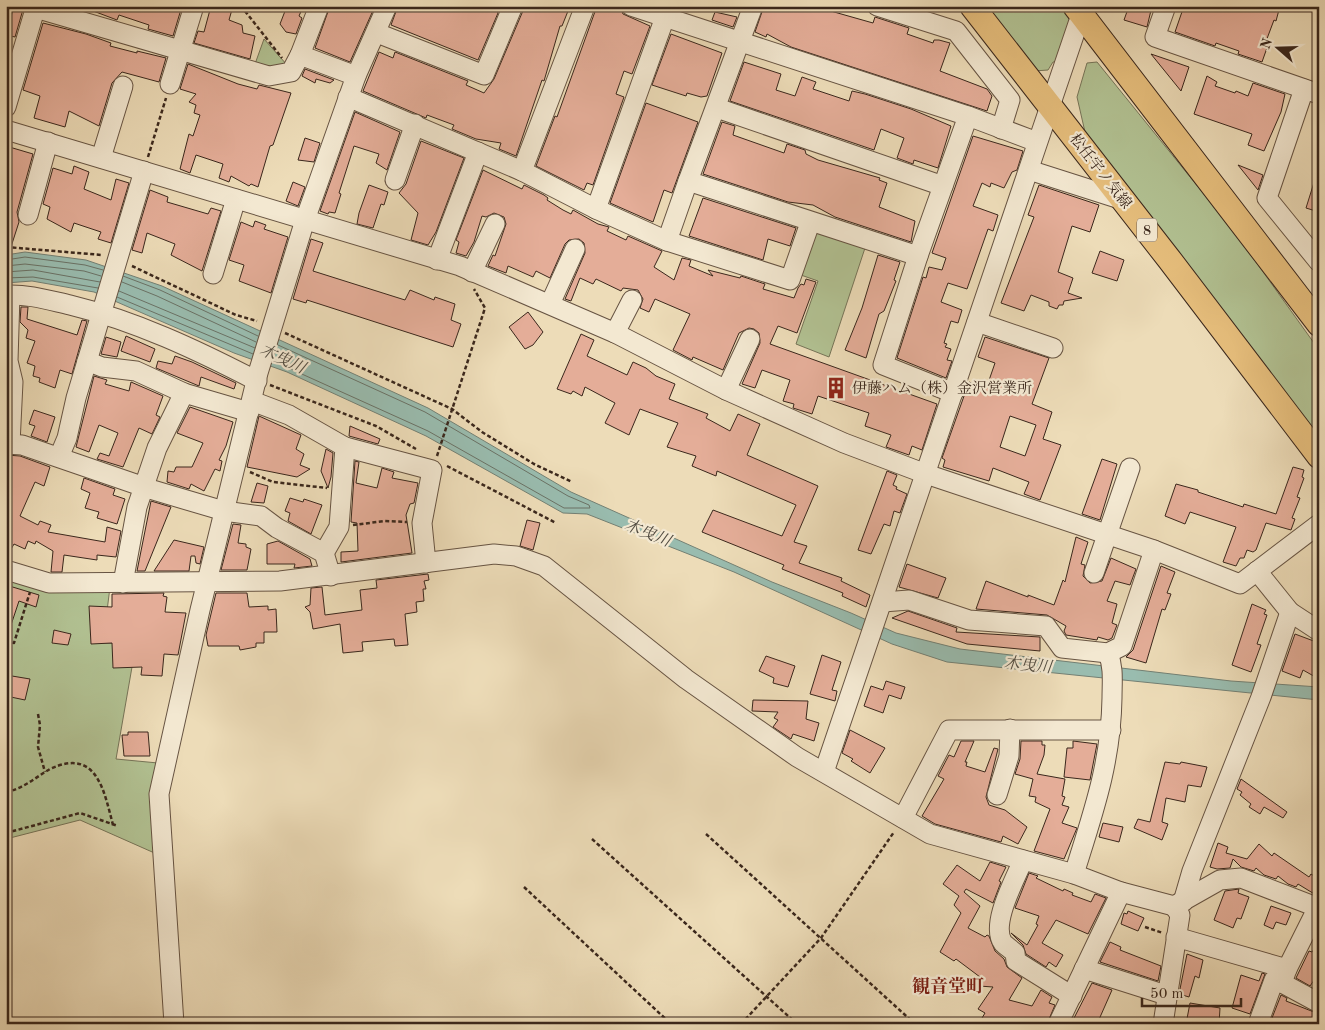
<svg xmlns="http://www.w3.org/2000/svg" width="1325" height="1030" viewBox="0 0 1325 1030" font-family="'Old Standard TT','Noto Serif JP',serif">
	<rect width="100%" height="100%" fill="#eddcb8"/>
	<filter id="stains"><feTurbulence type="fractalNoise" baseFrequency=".004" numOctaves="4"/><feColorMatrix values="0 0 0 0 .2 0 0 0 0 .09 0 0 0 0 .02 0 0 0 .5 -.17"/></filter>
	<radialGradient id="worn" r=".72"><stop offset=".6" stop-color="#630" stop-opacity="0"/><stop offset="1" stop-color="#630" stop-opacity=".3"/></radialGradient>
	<g fill="#b2c293" stroke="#767458">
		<path d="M985,6H1061L1071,20L1056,62H1053L1048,70L1034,71Z"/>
		<path d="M264,39L288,66L274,71L255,64Z"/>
		<path d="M1097,62L1233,230L1319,350V439L1085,132L1077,97L1087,63Z"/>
		<path d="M813,232L866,245L829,357L796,344L818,281L798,274Z"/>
		<path d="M6,575L110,587L103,643L136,644L116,759L158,763L159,855L80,820L6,839Z"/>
	</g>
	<path fill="#99bcaf" stroke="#738074" d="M25,252L86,260L162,286L428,408L571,492L772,582L851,613L896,633L960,649L1231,681L1319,687V700L947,662L892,644L734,572L587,514L563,513L426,436L287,372L234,353L94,292L32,281L6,283V255Z"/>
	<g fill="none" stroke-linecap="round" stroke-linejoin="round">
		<g stroke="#6a7266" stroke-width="1">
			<path d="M6,260L25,257L85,265L103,270"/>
			<path d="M6,266L25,264L84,271L101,276"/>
			<path d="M6,272L33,270L100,282"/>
			<path d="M123,276L160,290L258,336"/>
			<path d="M6,278L33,277L98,288"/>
			<path d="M122,282L157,296L256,342"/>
			<path d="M119,291L255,348"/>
			<path d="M117,297L253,354"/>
			<path d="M273,361L428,431L564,508H590L589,505L568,496L425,412L278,345"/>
		</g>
	</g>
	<g fill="#e4ad98" stroke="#3a271c" fill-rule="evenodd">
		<path d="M14,6H24L15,37L6,35Z"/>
		<path d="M80,6H182L173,36L148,29L149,25L119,15L117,20Z"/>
		<path d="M211,6H233L229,20L242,25L243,33L255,36L250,59L194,43L198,31L204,32Z"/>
		<path d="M287,6L302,9L299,16L302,18L296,34L286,32L280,24Z"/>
		<path d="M330,6H375L350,62L315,48Z"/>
		<path d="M398,6H496L498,13L478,60L391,25Z"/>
		<path d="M525,6H570L562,26H560L544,81L542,80L516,156L499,149L501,143L476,139L452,129L454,125L427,115L426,118L363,91L379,52L393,58L395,52L468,81L466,85L484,93L494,79Z"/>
		<path d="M597,6H620L623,14L650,26L632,74L624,71L616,94L624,97L593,185L587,183L584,190L536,166L555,116L557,117Z"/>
		<path d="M764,6H813L873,23L875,17L909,28L907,34L933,43L934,40H939L950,43L940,71L987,89L992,96L987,111L791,47L767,34L766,37L755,32Z"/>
		<path d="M1129,6H1152L1147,27L1124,20Z"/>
		<path d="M1184,6H1280L1276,21L1274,20L1265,44L1268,45L1262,62L1238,54L1239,51L1216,43L1215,46L1175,32Z"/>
		<path d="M715,12L737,17L733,27L712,20Z"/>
		<path d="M43,23L86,34L111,43L110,46L137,53V51L166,58L159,82L122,72L112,83L99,126L69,111L65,127L34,118L40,96L23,90Z"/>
		<path d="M671,34L722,53L707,96L701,97L687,93L686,96L652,85Z"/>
		<path d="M1151,54L1189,67L1181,91Z"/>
		<path d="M744,62L781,74L776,90L795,96L802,77L816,82L813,89L849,101L852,91L865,94L911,109L951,126L938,168L914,160L913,164L897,158L904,138L881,129L874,150L730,101Z"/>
		<path d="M188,64L238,84L257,89L259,85L291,93L273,145L270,146L258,187L251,184L249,186L231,176L229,182L219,178L223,164L196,155L190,173L180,169L189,134L193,136L200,115L194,113L196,105L189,102L196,94L180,89Z"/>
		<path d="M305,69L334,80L330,83L316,79L315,83L302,76Z"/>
		<path d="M1207,76L1217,82L1215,86L1235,93L1236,91L1248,96L1253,83L1285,94L1281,112L1264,151L1248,145L1252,134L1194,114Z"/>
		<path d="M646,103L698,122L672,193L664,190L653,222L610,203Z"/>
		<path d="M355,112L400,132L387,170L376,163L379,154L354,146L339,193L341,194L335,213L329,212L328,214L320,211Z"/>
		<path d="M722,122L735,126L733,135L784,153L787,144L805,150L806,154L818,160L880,178L879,180L887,183L879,207L915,221L911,242L835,217L813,205L788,202L703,174Z"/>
		<path d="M973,136L1023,151L1017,170L1012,172L1004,188L991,183L990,187L982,183L973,206L998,215L993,231L988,229L967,289L948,283L941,302L962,310L958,323L951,321L944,343L947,344L945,347L951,349L947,360L952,361L946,378L897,358L923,277L926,278L929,267L942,270L946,258L932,253Z"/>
		<path d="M305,138L320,143L314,162L298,160Z"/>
		<path d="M421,141L464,158L436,232L428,245L411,240L418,213L399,193L406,184Z"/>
		<path d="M6,146L33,154L17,212L19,222L9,253L6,252Z"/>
		<path d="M1238,165L1263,175L1258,190Z"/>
		<path d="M74,166L89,172L84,189L111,200L116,179L129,183L111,243L98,239L101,232L74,223L71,232L47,219L50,207L43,204L53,168L72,174Z"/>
		<path d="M483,170L522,189L524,185L544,195L548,198L547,200L563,210L571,214L573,210L598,224L609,227L607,231L626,240L628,236L662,251L654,267L674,280L682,258L691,260L689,266L713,276L708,270L740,278L741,276L765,284L763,289L794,298L798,288L801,284L804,285L806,279L816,282L797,333L778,326L770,344L937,404L922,450L912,446L909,455L886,447L891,435L865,426L869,413L818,396L812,414L793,408L794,404L783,401L790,380L762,370L755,388L742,384L760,343L759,333L754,329L749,328L739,333L723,370L693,357L692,360L673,350L690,314L655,299L649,312L640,308L643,299L638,290L623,288L621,291L596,279L593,284L580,278L571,301L565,299L585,253L584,243L579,239L569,240L565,244L550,278L536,271L533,277L508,266L506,273L488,266L493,255L495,256L506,224L504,217L494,213L486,217L482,216L474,242L466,256L456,253L459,242L456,240Z"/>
		<path d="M1316,176L1319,177V212L1306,208Z"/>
		<path d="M293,182L305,187L298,206L286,201Z"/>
		<path d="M369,185L388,192L384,205L381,204L373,228L357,224L359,213Z"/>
		<path d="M1039,185L1099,205L1090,232L1072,226L1058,272L1073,278L1068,293L1082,298L1064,301L1063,305H1059L1057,309L1049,306V302L1031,295L1024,311L1001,303L1034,217L1028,215Z"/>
		<path d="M150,190L168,197L167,202L208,214L211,208L221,211L202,271L171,255L175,244L147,233L142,253L132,250Z"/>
		<path d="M703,198L796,228L790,246L768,239L763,260L689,236Z"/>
		<path d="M255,221L266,225L264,229L288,237L271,293L239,281L244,265L229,260L241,222L253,227Z"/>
		<path d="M311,239L323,243L313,271L405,300L410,290L434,300L435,297L455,304L451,320L461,324L453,347L307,300L306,303L293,299Z"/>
		<path d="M1100,251L1124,260L1117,281L1092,273Z"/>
		<path d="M878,255L900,262L894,280L896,281L884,311L879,314L866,358L845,350L862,308Z"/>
		<path d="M21,307H28L27,319L77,335L82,320L87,321L72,374L60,370L55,388L39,382L40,378L33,376L35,366L27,363L35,341L26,338L28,330L20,322Z"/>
		<path d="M528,312L543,332L533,345L525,349L509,327Z"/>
		<path d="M581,334L594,340L587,356L627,375L633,362L646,368L656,376L675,384L669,399L708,414L706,418L730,431L738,414L760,424L747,455L818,486L794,542L807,546L799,563L842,578L841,581L870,595L866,607L842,596L843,593L782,569L784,565L702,532L713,510L782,536L796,505L717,471L716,476L692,466L696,456L667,447L678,423L640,409L629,435L605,423L615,403L585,387L582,396L573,391L571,394L557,389Z"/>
		<path d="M126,336L155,349L150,362L121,351Z"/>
		<path d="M106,337L121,342L117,357L101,354Z"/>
		<path d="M985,337L1049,358L1032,404L1052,412L1043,439L1061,445L1040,500L1024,494L1029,482L993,468L989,481L943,467L945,460L942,458L969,382L986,389L995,363L978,357ZM1010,416L1036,425L1025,456L1000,447Z"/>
		<path d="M175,356L192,362L236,383L234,389L201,377L199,386L156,368L158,361L172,364Z"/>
		<path d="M94,376L107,380L105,384L129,391L131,382L163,396L156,415L160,417L152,434L139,428L123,467L97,459L100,453L109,456L118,433L99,425L89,452L76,447Z"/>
		<path d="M190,407L233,422L226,446L219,460L222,461L220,471L215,469L204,491L191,484L189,489L167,482L168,471L174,472L176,467H192L203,443L177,433Z"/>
		<path d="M34,410L55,417L47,442L31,436L35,426L29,424Z"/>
		<path d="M259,416L301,435L296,449L304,454L300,465L310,469L297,477L247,467Z"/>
		<path d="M350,426L380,439L378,444L349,436Z"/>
		<path d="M326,449L333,453L331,477L328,488L321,471Z"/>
		<path d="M6,455L20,456L50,467L44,486L35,482L20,516L38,525L40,521L51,525L48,532L105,542L107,527L121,531L116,557L97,555V560L64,555L62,572H51L53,551L36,541L35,544L28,541L25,549L14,544L6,558Z"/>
		<path d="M1102,459L1117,464L1100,520L1082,514Z"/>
		<path d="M355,461L359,462L356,483L377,488L382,468L394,472L392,478L418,483L414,503L410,504L406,515L412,553L341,562V552L358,551L357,523L351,522Z"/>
		<path d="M1293,467L1304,470L1302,477L1304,478L1297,497L1300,498L1292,518L1295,519L1291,530L1266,523L1256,550L1253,552L1247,550L1244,558H1240L1236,566L1223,562L1236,527L1190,512L1185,524L1165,516L1176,484L1198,490V492L1243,507L1244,504L1276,514Z"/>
		<path d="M887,471L897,475L893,485L897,487L896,489L907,494L900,513L894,511L890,526L884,524L871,554L858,550Z"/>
		<path d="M84,478L115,489L113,495L125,499L117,524L97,518L99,512L85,508L90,493L81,489Z"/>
		<path d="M257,483L268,486L264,503L251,502Z"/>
		<path d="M290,498L303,502L304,499L322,505L311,534L288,521L290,513L285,511Z"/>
		<path d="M151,501L171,507L145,571H137Z"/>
		<path d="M527,520L540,523L533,550L520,546Z"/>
		<path d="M233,524L241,525L238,543L246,544V547L251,549L247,570H221Z"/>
		<path d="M1076,537L1088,542L1081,564L1085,565L1083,576L1090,583L1102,581L1111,558L1136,569L1130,585L1115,581L1107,601L1117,604L1112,623L1117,625L1112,638L1108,640L1098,637L1097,640L1066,635L1064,631L1066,626L1047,615L976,609L986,581L1028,597V595L1054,605L1063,580L1065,582Z"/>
		<path d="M174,540L204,547L200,564L196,563L195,556H191L189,571H154Z"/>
		<path d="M278,541L310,559L312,566L294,568L295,564H267V544Z"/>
		<path d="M907,564L946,578L938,598L899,587Z"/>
		<path d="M1161,566L1175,572L1167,593L1171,594L1165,610L1162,609L1146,663L1126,657L1133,650Z"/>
		<path d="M428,574L429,580L424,581L426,589H423L424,601L416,602L417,612L405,614L408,645L395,646L394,639L362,642L363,651L343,653L340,624L313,629L310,612L305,607L310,605L311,588L322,587L325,615L362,610L360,590L377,588L376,580Z"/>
		<path d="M6,585L39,595L36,607L19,601L8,634Z"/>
		<path d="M164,593L163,596L167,597L165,612L186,613L178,655L164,654L162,676L141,675L142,667L113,668L112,643L91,644L89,606L112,607V594Z"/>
		<path d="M216,593H247L249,607L268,606V610L276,609L277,632H264V643H256V647L240,650L239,646H208L206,635Z"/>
		<path d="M1252,604L1266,610L1264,614L1267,615L1257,644L1261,645L1251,672L1232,665Z"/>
		<path d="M908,611L957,628L956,632L1040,637V651L967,644L892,618Z"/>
		<path d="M54,630L71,634L68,645L52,643Z"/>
		<path d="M1295,634L1319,643V679L1303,670L1300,678L1282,671Z"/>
		<path d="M822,655L841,662L832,690L837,691L835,701L810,694Z"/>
		<path d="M766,656L795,666L788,687L773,683L774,678L759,671Z"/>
		<path d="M6,675L30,679L25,700L6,696Z"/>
		<path d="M886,681L905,687L901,699L889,695L883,713L864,706L871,686L883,690Z"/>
		<path d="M753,700L808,701L806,719L819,723L814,741L793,734L791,739L773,727L778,720L774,718L778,712L752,711Z"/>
		<path d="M850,730L885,748L870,773L851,761L853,759L842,753Z"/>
		<path d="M128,732H148L150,756H124L122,735H128Z"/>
		<path d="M961,741H974L965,762H967L966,766L985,772L994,748L998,749L986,797L989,805L1005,810L1027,827L1018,844L1003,836L1001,842L935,824L922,816L944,779L938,776L949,755L954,757Z"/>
		<path d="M1021,741H1042V745H1045L1044,755L1037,774L1065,779L1062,796L1065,797L1062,805L1069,807L1062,823L1077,828L1064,859L1034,851L1050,809L1035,802L1036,797L1029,796L1033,779L1015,774L1020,759Z"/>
		<path d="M1073,741L1097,744L1090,780L1064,777L1067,748H1073Z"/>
		<path d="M1165,762L1180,764L1181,762L1207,767L1201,787L1188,785L1185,802L1166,798L1162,822L1168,824L1162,840L1134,828L1138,819L1150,822Z"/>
		<path d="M1241,779L1287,812L1283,818L1264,807L1260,814L1249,807L1251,804L1240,795L1242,792L1237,789Z"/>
		<path d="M1103,823L1123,827L1119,842L1099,837Z"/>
		<path d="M1218,843L1228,847L1226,853L1247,859L1259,844L1272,856L1274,853L1309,877L1311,874L1319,879V894L1316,895L1298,884L1296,887L1288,884L1278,876L1276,879L1264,875L1256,868L1254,871L1241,867L1233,859L1230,868L1217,869L1210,867Z"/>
		<path d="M990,862L1006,867L999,881L1001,882L993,903L966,889L964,892L980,906L968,928L985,937L987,935L989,936L995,951L1004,959L1007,967L1022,978L1009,1000L1032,1006L1041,990L1052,997L1049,1003L1055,1005L1047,1024H992L982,1018L985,1013L978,1009L993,987L979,986L980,977L956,959L954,961L940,952L961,913L954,905L959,896L943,884L957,865L980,881Z"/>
		<path d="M1029,873L1038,876L1036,878L1063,891L1064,889L1073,893L1072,895L1091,902L1095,894L1106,898L1088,934L1056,920L1042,943L1063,955L1056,967L1049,962L1046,967L1026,954L1023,945L1011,933L1027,945L1038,925L1036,924L1039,916L1015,908Z"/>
		<path d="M1239,889L1238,893L1249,897L1241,919L1237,918L1233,928L1214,920L1225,891Z"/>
		<path d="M1271,906L1291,913L1286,925L1276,922L1273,929L1264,925Z"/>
		<path d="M1128,911L1144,918L1138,931L1121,924L1124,913L1127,914Z"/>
		<path d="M1110,942L1121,947L1120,950L1161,966L1158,981L1100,962Z"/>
		<path d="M1319,942V973L1310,986L1296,978L1309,951L1312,952Z"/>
		<path d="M1187,954L1203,960L1199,978L1195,976L1189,997L1179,994Z"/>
		<path d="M1262,973L1265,974L1250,1014L1232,1008L1241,975L1259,981Z"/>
		<path d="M1092,983L1112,990L1097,1024H1071Z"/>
		<path d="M1281,995L1287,998L1286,1001L1319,1014L1316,1024H1291L1272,1018Z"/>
		<path d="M1190,1003L1220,1008L1219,1024H1186Z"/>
	</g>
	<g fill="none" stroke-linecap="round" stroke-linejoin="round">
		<g stroke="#675443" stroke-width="21">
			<g id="minor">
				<path d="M631,6L968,116L1037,142"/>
				<path d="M753,6L688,181L918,256"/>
				<path d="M877,6L956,31L1010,100L1001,129"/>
				<path d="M1166,6L1155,37L1319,94"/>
				<path d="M35,8L269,76L291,72L300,55L356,76"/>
				<path d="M377,33L484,75L512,8L507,6"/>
				<path d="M300,55L319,6"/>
				<path d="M170,84L194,6"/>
				<path d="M1304,89L1267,198L1319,262"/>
				<path d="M348,97L522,171L596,209L667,241L790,280L810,223"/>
				<path d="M6,107L36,6"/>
				<path d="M717,108L943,186"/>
				<path d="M6,130L460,266L615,333L726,390L844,443L926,474L1154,550L1240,584L1319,524"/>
				<path d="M101,158L123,86"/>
				<path d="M1029,170L1123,200"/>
				<path d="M522,171L585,6"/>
				<path d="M395,180L415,124"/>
				<path d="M596,209L669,6"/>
				<path d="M28,215L48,142"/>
				<path d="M667,241L688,181"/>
				<path d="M437,260L478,152"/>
				<path d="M472,272L495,224"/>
				<path d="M213,274L236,199"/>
				<path d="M6,295C29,294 48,300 70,305C136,321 197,350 257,381"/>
				<path d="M10,295L8,361L13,382L10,444"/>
				<path d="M550,304L575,249"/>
				<path d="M977,322L1053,348"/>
				<path d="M615,333L632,300"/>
				<path d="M87,361L102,367L136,371L184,393L249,412"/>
				<path d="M726,390L750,339"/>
				<path d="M953,393L883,365L918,256L968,116"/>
				<path d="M252,401L289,415L345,447L339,527L324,553"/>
				<path d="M6,444L22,445L153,490L224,511L261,516L277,528L324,553L331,576"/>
				<path d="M345,447L432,470L422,523L426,563"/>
				<path d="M59,457L67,438L76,398L144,171"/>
				<path d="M6,570L49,583L280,581L494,554L516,556L544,566L686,679L797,757L930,834L1074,874L1121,892L1174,906L1220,880L1241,878L1319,908"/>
				<path d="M1257,571L1290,612L1319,631"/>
				<path d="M1094,573L1130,468"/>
				<path d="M123,583L137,507L157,448L184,393"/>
				<path d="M883,602L909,600L969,620L1046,626L1062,648L1108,653L1122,646L1154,550"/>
				<path d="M824,772L1084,6"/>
				<path d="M997,795L1009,756L1010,729"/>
				<path d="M903,818L949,730H1111"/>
				<path d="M1023,860C1015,880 990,924 1003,943C1006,946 1012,950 1015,953L1016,961L1072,996"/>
				<path d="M1074,874C1093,813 1111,763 1112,698C1112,682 1114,668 1108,653"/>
				<path d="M1183,902L1192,871L1261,697L1290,612"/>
				<path d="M1176,937L1287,969L1282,983L1319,1003"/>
				<path d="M1084,969L1166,995"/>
				<path d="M1287,969L1319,905"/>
				<path d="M174,1024L159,794L200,610L258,373L305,220L356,76L387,6"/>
				<path d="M1058,1024L1121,892"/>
				<path d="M1163,1024L1180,915L1174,906"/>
				<path d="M1258,1024L1274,980L1282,983"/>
			</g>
		</g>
		<g stroke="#3a271c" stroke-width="26">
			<g id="major">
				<path d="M972,6L1169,259L1319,456"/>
				<path d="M1075,6L1319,324"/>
			</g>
		</g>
		<g stroke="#3a271c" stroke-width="2.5" stroke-dasharray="4 2.5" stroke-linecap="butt">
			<path d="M241,6L282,58"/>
			<path d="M148,157L166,98"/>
			<path d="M6,247L102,255"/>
			<path d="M132,266L236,315L257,321"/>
			<path d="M285,333L452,409L482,432L534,464L572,482"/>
			<path d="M270,385L376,426L416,449"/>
			<path d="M437,456L485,308L474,289"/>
			<path d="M447,466L556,523"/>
			<path d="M250,472L273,482L327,488"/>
			<path d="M353,525L385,521L407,522"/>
			<path d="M6,641L14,643L30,592"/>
			<path d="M38,714L40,725L38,747L45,772"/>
			<path d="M6,792C23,789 36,777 50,769C97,747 104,791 113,825"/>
			<path d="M6,833L80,813L118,826"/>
			<path d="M706,834L915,1024"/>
			<path d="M592,839L797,1024"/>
			<path d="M524,887L671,1024"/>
			<path d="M1145,927L1163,933"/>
			<path d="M741,1024L821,938L894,832"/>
		</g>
		<use href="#minor" stroke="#f3e8d1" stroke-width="19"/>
		<use href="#major" stroke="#e6be7c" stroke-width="24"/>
	</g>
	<defs>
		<g id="building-bare" transform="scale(1.725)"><path d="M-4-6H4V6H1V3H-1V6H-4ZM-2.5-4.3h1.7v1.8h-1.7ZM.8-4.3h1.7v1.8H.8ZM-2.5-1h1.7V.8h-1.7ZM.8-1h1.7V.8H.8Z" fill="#8f2418" stroke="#f3e8d1" stroke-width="2.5" paint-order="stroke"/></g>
	</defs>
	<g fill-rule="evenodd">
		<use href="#building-bare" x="836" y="388"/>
	</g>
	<g text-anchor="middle" stroke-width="4.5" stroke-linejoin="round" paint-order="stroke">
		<rect fill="#f3e8d1" stroke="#726152" stroke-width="1" x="1137" y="218.5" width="20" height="23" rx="4"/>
		<g font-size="14" font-weight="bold" fill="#3a271c">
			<text x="1147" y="235">8</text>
		</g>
		<g font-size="15" fill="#3a271c" stroke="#f3e8d1">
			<text transform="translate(1101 171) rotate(52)" y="5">松任宇ノ気線</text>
		</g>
		<g font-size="15" fill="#3a271c" stroke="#f3e8d1" text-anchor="start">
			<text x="852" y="393">伊藤ハム（株）金沢営業所</text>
		</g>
		<g font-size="16" font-style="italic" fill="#524c41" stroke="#f3e8d1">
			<text transform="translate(283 358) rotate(25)" y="6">木曳川</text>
			<text transform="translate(648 532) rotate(22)" y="6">木曳川</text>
			<text transform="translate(1028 664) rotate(6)" y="6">木曳川</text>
		</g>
		<g font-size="18" font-weight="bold" fill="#7a1f14" stroke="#f3e8d1">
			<text x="948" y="992">観音堂町</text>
		</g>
	</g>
	<rect width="1325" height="1030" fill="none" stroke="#eddcb8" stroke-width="25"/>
	<rect x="8" y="8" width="1310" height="1015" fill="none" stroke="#3a271c" stroke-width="2.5"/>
	<rect x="12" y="12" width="1300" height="1005" fill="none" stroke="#3a271c"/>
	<g transform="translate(1278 48) rotate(290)" stroke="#f3e8d1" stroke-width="4" paint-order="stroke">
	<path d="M0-4L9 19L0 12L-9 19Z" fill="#3a271c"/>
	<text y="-8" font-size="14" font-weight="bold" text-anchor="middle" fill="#3a271c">N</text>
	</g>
	<path d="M1142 998v8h99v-8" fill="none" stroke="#3a271c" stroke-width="2.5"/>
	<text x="1150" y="998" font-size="15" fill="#3a271c" stroke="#f3e8d1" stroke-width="4" paint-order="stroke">50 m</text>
	<rect width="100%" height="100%" filter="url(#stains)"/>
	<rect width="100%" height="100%" fill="url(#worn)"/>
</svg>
